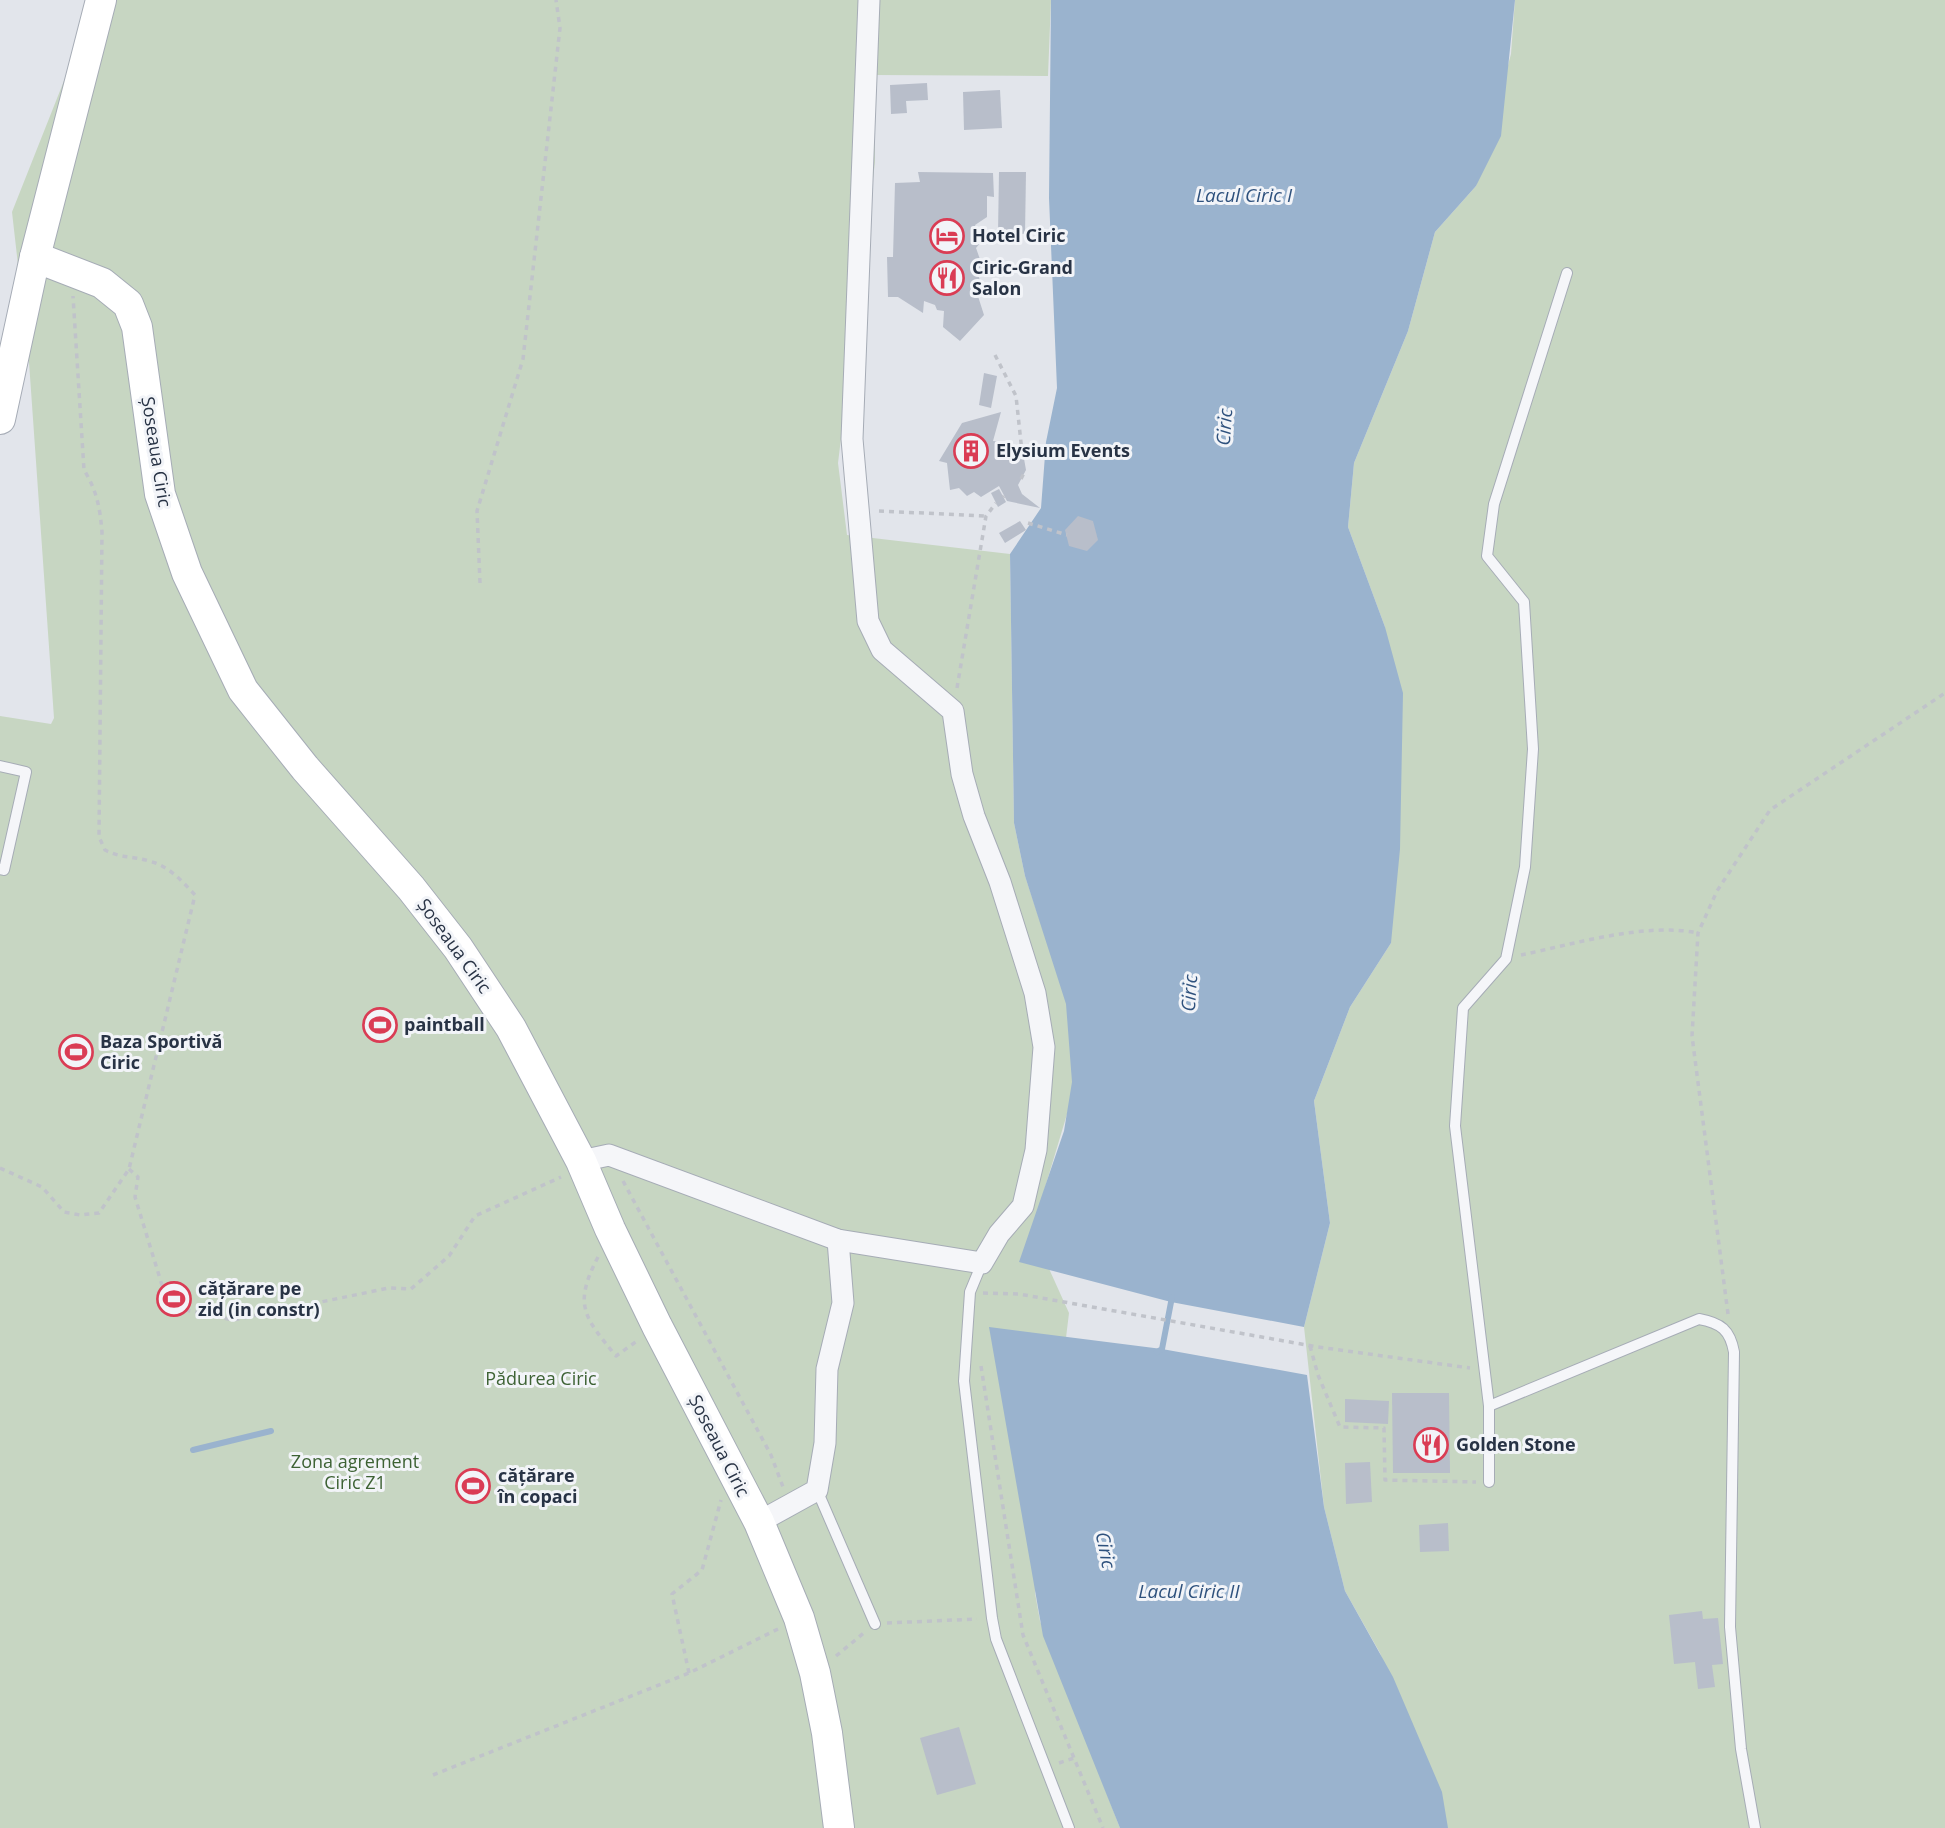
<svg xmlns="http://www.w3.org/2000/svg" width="1945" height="1828" viewBox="0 0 1945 1828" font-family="'Open Sans',sans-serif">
	<rect width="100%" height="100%" fill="#e2e5eb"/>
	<g fill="#c7d6c2">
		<path d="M96,0H1051L1048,76L874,75L875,162L838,463L847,535L1010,554L1014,823L1025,876L1040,921L1062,963L1079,1074L1032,1231L1069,1313L1035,1593L1040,1621L1120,1828H0V716L51,724L54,718L29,362L12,212Z"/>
		<path d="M1515,0H1945V1828H1444L1380,1653L1345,1591L1324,1507L1304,1327L1330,1223L1314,1101L1350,1007L1391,943L1385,627L1348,527L1354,463L1408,331L1435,232L1476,186L1511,54Z"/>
	</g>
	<g fill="#9ab3ce">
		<path d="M1051,0H1515L1501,136L1476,186L1435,232L1408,331L1354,463L1348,527L1385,627L1403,693L1400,849L1391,943L1350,1007L1314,1101L1330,1223L1304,1327L1171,1302L1019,1262L1064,1131L1072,1082L1066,1004L1025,876L1014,823L1010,554L1041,508L1046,442L1057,388L1049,198Z"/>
		<path d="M989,1327L1162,1349L1307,1375L1324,1507L1345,1591L1393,1677L1442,1792L1448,1828H1120L1043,1636Z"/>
	</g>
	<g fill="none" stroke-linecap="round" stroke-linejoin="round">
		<g stroke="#9ab3ce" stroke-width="6">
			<path d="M1157,1352L1162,1349L1172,1297"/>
			<path d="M193,1450L271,1431"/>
		</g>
	</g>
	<g fill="#b8beca">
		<path d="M927,83L928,100L906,101L907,113L891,114L890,85Z"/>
		<path d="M1000,90L1002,128L964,130L963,92Z"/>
		<path d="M918,172L993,173L994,197L987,196V217L975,225L981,242L976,248L982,265L977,271L982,287L976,290L984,315L960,341L943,327L944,311L937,310L935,305L924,301L923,313L898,297H888L887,257H893L895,183L920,182Z"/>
		<path d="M999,172H1026L1025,234L998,233Z"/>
		<path d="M984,373L997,376L991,408L979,405Z"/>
		<path d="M1001,412L993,441L1011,443L1023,453L1026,470L1018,485L1022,494L1040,508L1007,501L999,486L981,497L974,492L967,496L959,488L950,490L947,463L939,461L962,423Z"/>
		<path d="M999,489L1006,502L998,507L991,493Z"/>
		<path d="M1078,516L1093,521L1098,540L1087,551L1069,546L1065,530Z"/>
		<path d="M1020,521L1026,530L1005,543L999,533Z"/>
		<path d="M1392,1393H1449L1450,1473H1393Z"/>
		<path d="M1345,1399L1389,1401L1388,1424L1345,1422Z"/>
		<path d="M1370,1462L1372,1502L1346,1504L1345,1463Z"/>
		<path d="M1448,1523L1449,1551L1420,1552L1419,1525Z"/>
		<path d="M1702,1611L1703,1619L1718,1618L1723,1664L1712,1665L1715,1687L1698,1689L1695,1662L1674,1664L1669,1615Z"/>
		<path d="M959,1727L976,1784L937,1795L920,1738Z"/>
	</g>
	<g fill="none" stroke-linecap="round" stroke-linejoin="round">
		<g stroke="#a6acb6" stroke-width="12">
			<g id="service">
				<path d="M0,766L26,772L4,870L0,869"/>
				<path d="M982,1263L970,1292L964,1381L992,1618L996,1639L1069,1828"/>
				<path d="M1489,1406L1455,1126L1463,1008L1506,959L1525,867L1533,749L1524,602L1487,556L1494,504L1567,273"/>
				<path d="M1489,1482V1406L1699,1319C1721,1323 1730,1330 1734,1352L1730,1627L1741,1749L1755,1828"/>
				<path d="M817,1490L875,1624"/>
			</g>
		</g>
		<g stroke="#a6acb6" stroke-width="23">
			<g id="minor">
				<path d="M581,1161L609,1155L838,1240L982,1263L999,1234L1023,1206L1036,1150L1044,1047L1035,993L1000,882L974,816L962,774L953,711L882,650L868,621L852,439L869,0"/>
				<path d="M759,1522L817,1490L825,1443L827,1369L843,1303L838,1240"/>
			</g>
		</g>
		<g stroke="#a6acb6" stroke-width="32">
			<g id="secondary">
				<path d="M35,257L102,283L128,304L137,327L160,494L187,573L243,690L305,768L411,888L458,948L511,1028L581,1161L610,1229L657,1326L759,1522L799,1618L815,1673L827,1733L839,1828"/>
				<path d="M0,419L35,257L101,0"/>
			</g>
		</g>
		<g stroke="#c0c3ca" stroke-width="3.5" stroke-dasharray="5 5" stroke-linecap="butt">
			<path d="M995,355L1016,396L1022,452"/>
			<path d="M1021,479L1024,473"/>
			<path d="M1003,497L1004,496"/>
			<path d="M879,511L986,516"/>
			<path d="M1028,523L1067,535"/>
			<path d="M480,583L477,511L523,359L560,28L556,0"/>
			<path d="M957,688L986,516L996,503"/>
			<path d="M1521,955C1574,944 1646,922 1698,933"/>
			<path d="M0,1168L42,1187L64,1212L80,1215L99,1213L129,1169L195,895C182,881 169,866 149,861C133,856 120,858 105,850L99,837L102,532C100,508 97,491 84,470L73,296"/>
			<path d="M129,1169L138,1177L135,1197L165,1295L186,1310L233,1320L389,1288L411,1289L449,1256L475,1216L561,1177"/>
			<path d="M623,1181L771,1455L783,1487"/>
			<path d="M598,1257C573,1305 584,1317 616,1356L637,1341"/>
			<path d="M983,1293L1019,1294L1318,1347L1470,1368"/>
			<path d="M1728,1314L1692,1036L1698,933L1717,891L1770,810L1945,693"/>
			<path d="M1310,1346L1318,1375L1340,1427L1384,1428L1385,1480L1476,1482"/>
			<path d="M981,1366L1023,1635L1103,1828"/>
			<path d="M887,1623L977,1619"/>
			<path d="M836,1656L865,1632"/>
			<path d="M689,1673L672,1594L702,1570L721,1500"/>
			<path d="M1059,1763L1074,1758"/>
			<path d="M433,1775L689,1673L778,1629"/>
		</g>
		<use href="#service" stroke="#f5f6f9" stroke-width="10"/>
		<use href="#minor" stroke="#f5f6f9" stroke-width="21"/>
		<use href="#secondary" stroke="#fff" stroke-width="30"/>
	</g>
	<defs>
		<g id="hotel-ring" transform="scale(1.75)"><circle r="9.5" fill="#f2f4f8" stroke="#da3c54" stroke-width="1.5"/><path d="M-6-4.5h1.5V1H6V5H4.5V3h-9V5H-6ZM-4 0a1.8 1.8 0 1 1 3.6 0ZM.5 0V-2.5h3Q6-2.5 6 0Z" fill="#da3c54"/></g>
		<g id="restaurant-ring" transform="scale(1.75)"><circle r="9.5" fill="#f2f4f8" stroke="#da3c54" stroke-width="1.5"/><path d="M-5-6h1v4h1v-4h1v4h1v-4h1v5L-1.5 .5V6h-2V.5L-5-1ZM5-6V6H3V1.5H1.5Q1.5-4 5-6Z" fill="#da3c54"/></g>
		<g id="building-ring" transform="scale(1.75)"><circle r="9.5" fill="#f2f4f8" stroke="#da3c54" stroke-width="1.5"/><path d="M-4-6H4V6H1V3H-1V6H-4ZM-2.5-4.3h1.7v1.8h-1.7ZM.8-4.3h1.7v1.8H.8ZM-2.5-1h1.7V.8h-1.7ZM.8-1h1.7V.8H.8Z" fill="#da3c54"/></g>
		<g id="stadium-ring" transform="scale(1.75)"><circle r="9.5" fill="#f2f4f8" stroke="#da3c54" stroke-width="1.5"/><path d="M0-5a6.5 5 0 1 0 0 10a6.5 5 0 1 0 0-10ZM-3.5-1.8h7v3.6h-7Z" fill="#da3c54"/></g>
	</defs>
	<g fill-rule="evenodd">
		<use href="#hotel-ring" x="947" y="236"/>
		<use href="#restaurant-ring" x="947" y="278"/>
		<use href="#building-ring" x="971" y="451"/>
		<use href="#stadium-ring" x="380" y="1025"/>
		<use href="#stadium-ring" x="76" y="1052"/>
		<use href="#stadium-ring" x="174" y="1299"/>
		<use href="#restaurant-ring" x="1431" y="1445"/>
		<use href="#stadium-ring" x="473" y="1486"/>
	</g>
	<g text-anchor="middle" stroke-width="6" stroke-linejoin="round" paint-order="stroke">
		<g font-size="18" font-weight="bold" fill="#283345" stroke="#f2f4f8" text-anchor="start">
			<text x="972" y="242">Hotel Ciric</text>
			<text x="972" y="274">Ciric-Grand<tspan x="972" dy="21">Salon</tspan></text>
			<text x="996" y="457">Elysium Events</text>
			<text x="404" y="1031">paintball</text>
			<text x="100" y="1048">Baza Sportivă<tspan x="100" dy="21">Ciric</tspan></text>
			<text x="198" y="1295">cățărare pe<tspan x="198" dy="21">zid (in constr)</tspan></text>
			<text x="1456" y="1451">Golden Stone</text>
			<text x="498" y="1482">cățărare<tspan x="498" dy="21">în copaci</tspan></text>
		</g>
		<g font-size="18" fill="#283345" stroke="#f2f4f8">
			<text transform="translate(156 452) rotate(81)" y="6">Șoseaua Ciric</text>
			<text transform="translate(454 946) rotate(54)" y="6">Șoseaua Ciric</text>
			<text transform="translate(719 1446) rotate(63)" y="6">Șoseaua Ciric</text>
		</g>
		<g font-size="18" fill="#3d6234" stroke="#f2f4f8">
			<text x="541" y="1385">Pădurea Ciric</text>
			<text x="355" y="1468">Zona agrement<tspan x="355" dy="21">Ciric Z1</tspan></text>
		</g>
		<g font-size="19" font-style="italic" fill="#2e517d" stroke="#f2f4f8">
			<text x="1244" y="202">Lacul Ciric I</text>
			<text transform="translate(1224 427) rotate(-86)" y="7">Ciric</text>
			<text transform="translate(1189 993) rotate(-86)" y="7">Ciric</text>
			<text transform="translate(1106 1550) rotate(79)" y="7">Ciric</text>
			<text x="1189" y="1598">Lacul Ciric II</text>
		</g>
	</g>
</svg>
